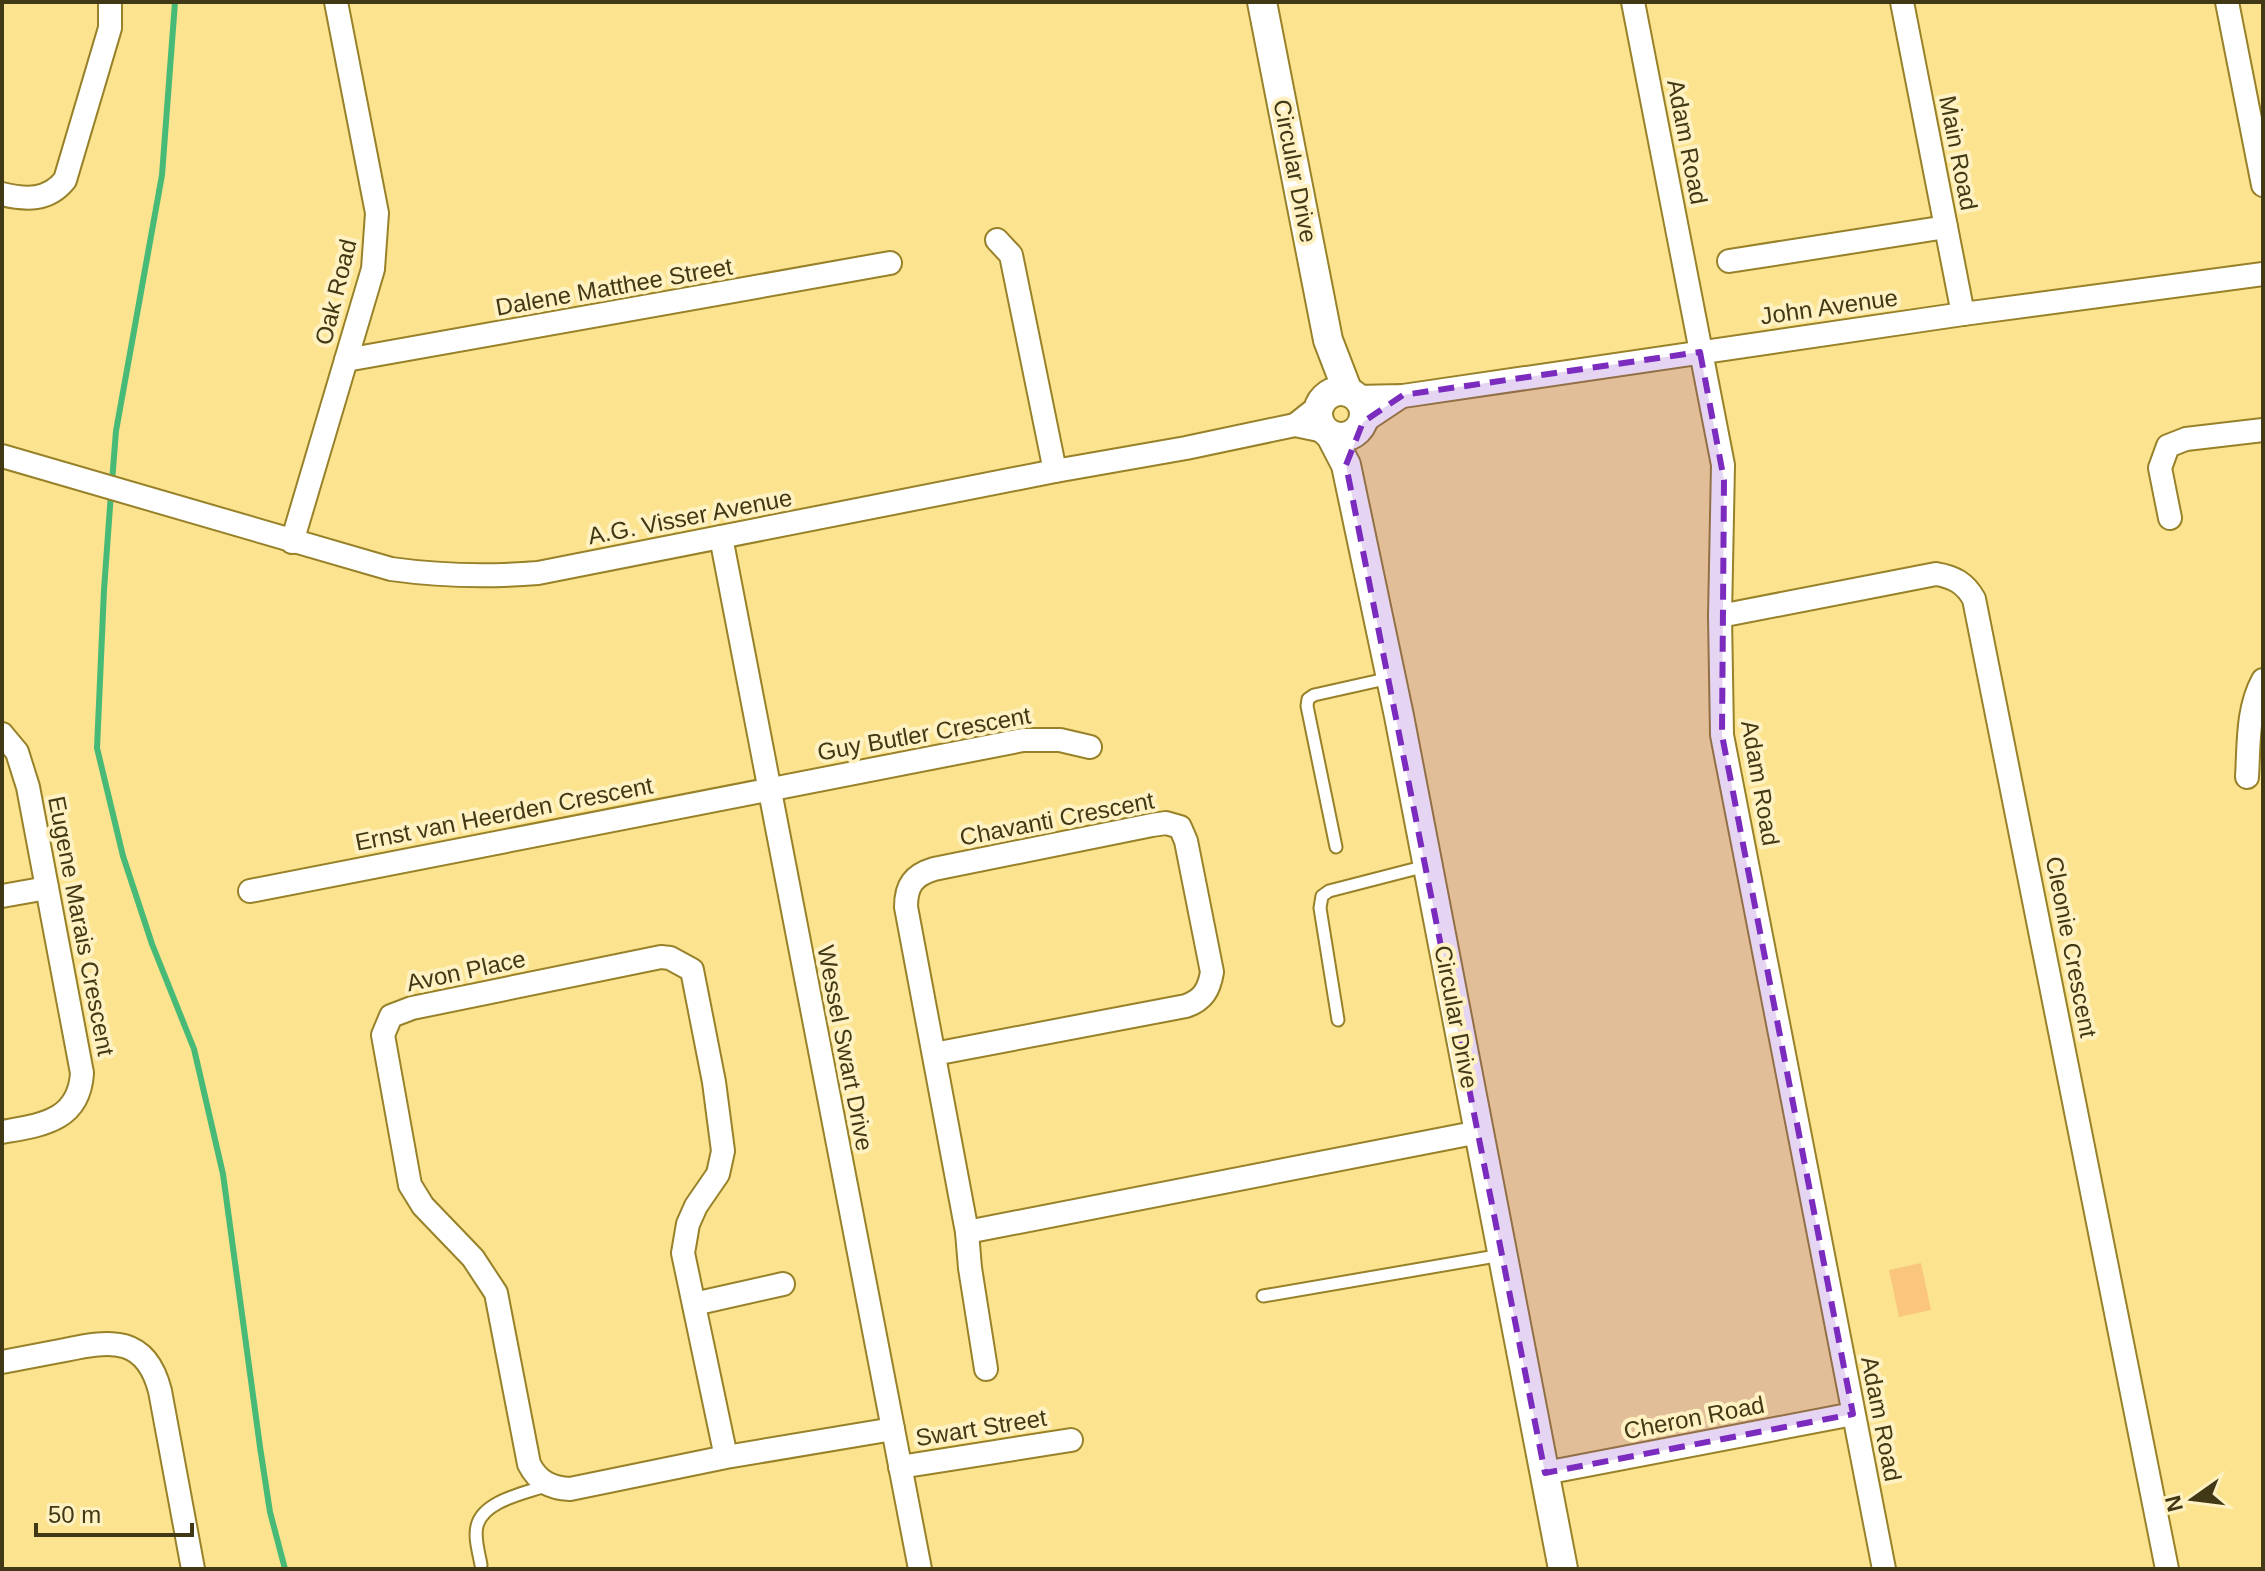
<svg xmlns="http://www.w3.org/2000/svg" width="2265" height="1571" viewBox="0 0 2265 1571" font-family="Helvetica,sans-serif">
	<rect width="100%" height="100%" fill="#fbe38f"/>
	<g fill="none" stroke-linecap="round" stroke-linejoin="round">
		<g stroke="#47ba77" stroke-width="6">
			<path d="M112,482L116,431L162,175L175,2"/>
			<path d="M111,493L104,590L97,748L123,856L152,944L194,1049L223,1174L260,1447L270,1512L285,1569"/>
		</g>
	</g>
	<path fill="#fac67e" d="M1921,1263L1931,1310L1899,1317L1889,1270Z"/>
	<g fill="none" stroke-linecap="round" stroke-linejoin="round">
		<g stroke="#978129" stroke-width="15">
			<g id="service">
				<path d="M1336,847L1307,706L1308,699L1314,695L1390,678"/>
				<path d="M1338,1020L1320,908L1322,896L1329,891L1426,866"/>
				<path d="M1263,1296L1502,1255"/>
				<path d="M481,1565C479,1553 474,1538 477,1526C483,1500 527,1493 548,1485"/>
			</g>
		</g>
		<g stroke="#978129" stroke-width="26">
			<g id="minor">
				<path d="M1633,2L1723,465L1720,616L1722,735L1884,1569"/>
				<path d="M1902,2L1963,314"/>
				<path d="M2227,2L2263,185"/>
				<path d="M2,194C26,200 48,201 65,180L110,28V2"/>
				<path d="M997,240L1011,255L1055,471"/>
				<path d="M1729,261L1946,227"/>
				<path d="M346,360L890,263"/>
				<path d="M1356,397L1403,396L1963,314L2263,274"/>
				<path d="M1363,422L1402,396"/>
				<path d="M1295,425L1319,406"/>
				<path d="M2,456L391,569C441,576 488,577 538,573L1055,471L1186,448L1295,425L1324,431"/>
				<path d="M2170,518L2160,468L2168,446L2186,439L2263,430"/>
				<path d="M721,537L920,1569"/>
				<path d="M292,542L373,269L377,213L336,2"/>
				<path d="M1720,616L1936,574C1954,577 1965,583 1974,599L2167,1569"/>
				<path d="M2,734L17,752L28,787L82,1073C79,1122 40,1125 2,1132"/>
				<path d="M2247,777C2249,744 2247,709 2263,680"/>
				<path d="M250,891L1023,740H1060L1090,747"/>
				<path d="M2,896L47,888"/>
				<path d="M934,1054L1186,1006C1203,1000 1209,990 1212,972L1186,841L1180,827L1166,823L1152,825L934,869C914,875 906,885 906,907L967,1232L970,1268L986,1369"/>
				<path d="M967,1232L1479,1132"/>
				<path d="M694,1304L783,1284"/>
				<path d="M2,1362C23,1358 44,1354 65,1350C111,1340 146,1336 160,1391L193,1569"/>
				<path d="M726,1457L683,1253L688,1224L696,1206L718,1174L723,1151L714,1082L692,970L670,958L661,957L412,1008L391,1016L383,1035L410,1185L423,1206L473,1258L496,1293L529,1464C538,1482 551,1488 570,1489L726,1457L893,1429"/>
				<path d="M900,1467L1071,1440"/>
				<path d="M1545,1473L1853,1414"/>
			</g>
		</g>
		<g stroke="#978129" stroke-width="32">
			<g id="tertiary">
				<path d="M1262,2L1328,340L1348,392"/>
				<circle cx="1341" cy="414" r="23"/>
				<path d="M1331,436L1346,465L1399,716L1563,1569"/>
			</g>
		</g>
		<use href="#service" stroke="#fff" stroke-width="11"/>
		<use href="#minor" stroke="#fff" stroke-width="22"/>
		<use href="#tertiary" stroke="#fff" stroke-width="28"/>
	</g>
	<path fill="#7b2cbf" fill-opacity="0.2" stroke="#7b2cbf" stroke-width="6" stroke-dasharray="16 10" stroke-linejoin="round" d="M1700,352L1724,480L1722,735L1853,1414L1545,1473L1346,465L1363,422L1403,395Z"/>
	<g text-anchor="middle" stroke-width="8" stroke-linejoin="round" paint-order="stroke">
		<g font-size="24" fill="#413815" stroke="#fff1c1">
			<text transform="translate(1687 142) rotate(79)" y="8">Adam Road</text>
			<text transform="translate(1958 153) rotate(79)" y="8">Main Road</text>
			<text transform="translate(1295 171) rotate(79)" y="8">Circular Drive</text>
			<text transform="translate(614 287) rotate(-10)" y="8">Dalene Matthee Street</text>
			<text transform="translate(336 292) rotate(-76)" y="8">Oak Road</text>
			<text transform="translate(1829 307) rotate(-8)" y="8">John Avenue</text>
			<text transform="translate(690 517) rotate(-11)" y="8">A.G. Visser Avenue</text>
			<text transform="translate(924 734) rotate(-10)" y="8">Guy Butler Crescent</text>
			<text transform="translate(1760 783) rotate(80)" y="8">Adam Road</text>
			<text transform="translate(504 814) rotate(-11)" y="8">Ernst van Heerden Crescent</text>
			<text transform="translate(1057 819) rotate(-11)" y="8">Chavanti Crescent</text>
			<text transform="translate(81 926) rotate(79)" y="8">Eugene Marais Crescent</text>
			<text transform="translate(2071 947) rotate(79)" y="8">Cleonie Crescent</text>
			<text transform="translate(466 971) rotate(-12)" y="8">Avon Place</text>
			<text transform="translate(1456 1017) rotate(79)" y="8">Circular Drive</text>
			<text transform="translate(845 1048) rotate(79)" y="8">Wessel Swart Drive</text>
			<text transform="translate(1694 1418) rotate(-11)" y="8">Cheron Road</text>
			<text transform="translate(1881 1419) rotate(79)" y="8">Adam Road</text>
			<text transform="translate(981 1428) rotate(-9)" y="8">Swart Street</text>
		</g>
	</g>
	<rect width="2265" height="1571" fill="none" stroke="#413815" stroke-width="8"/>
	<g transform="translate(2193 1499) rotate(256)" stroke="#fff1c1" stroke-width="6" paint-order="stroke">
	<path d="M0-6L14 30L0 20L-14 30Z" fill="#413815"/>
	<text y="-12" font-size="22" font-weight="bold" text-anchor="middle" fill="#413815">N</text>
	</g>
	<path d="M36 1523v12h156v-12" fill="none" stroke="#413815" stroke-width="4"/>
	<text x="48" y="1523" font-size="24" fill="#413815" stroke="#fff1c1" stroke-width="6" paint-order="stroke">50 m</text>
</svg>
